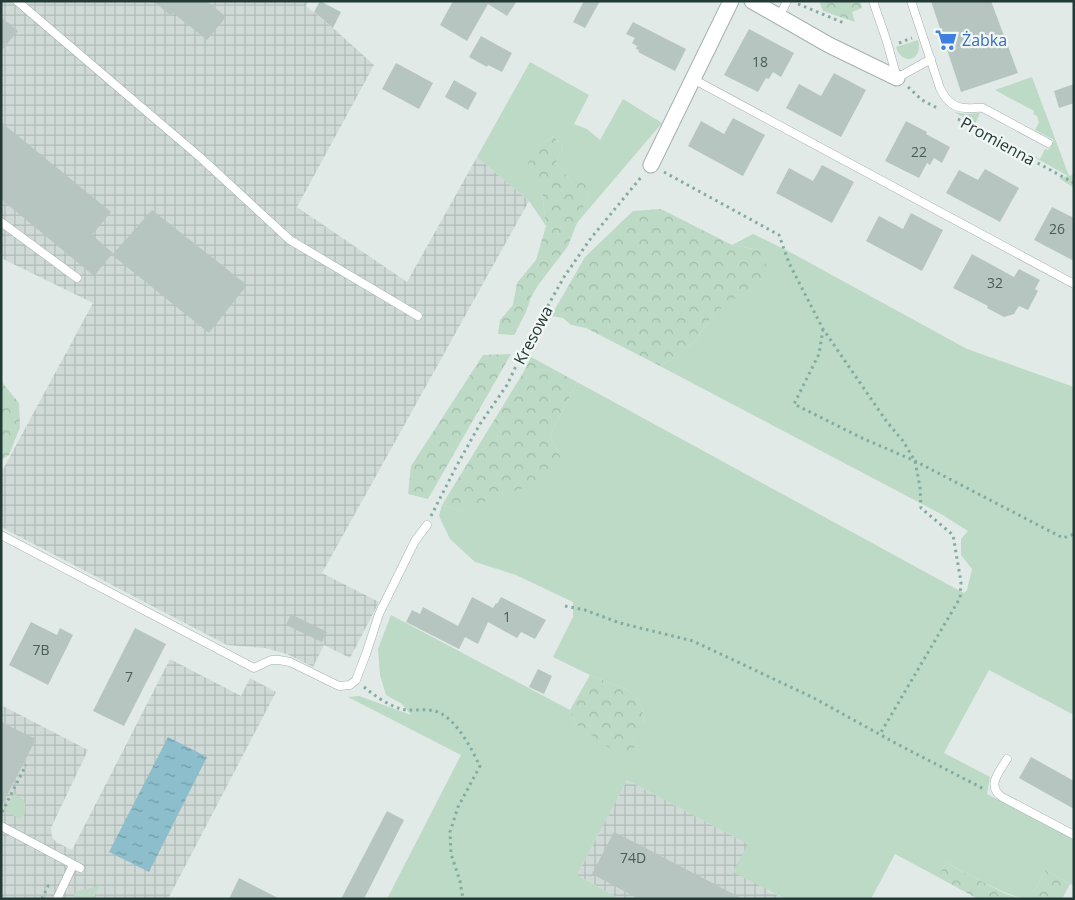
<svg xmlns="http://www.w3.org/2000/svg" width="1075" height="900" viewBox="0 0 1075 900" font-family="'Open Sans',sans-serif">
	<defs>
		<pattern id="industrial-grid" width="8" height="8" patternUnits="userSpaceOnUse" patternTransform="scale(1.25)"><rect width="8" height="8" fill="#cfdad6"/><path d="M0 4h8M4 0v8" fill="none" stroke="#b1bcb8"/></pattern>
		<pattern id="forest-crowns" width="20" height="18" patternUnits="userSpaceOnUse" patternTransform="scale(1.25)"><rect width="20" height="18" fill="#bcdac5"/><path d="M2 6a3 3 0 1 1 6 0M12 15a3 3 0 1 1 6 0" fill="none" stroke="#a1bcaa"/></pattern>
		<pattern id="water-ripples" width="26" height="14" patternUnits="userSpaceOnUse" patternTransform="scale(1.25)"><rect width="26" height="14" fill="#8dbecb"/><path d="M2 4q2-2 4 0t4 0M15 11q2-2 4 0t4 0" fill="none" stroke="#739ba6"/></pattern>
	</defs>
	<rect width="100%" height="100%" fill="#e1eae7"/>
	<g fill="url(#industrial-grid)">
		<path d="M1,1H309L306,6L333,28L374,65L297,207L407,282L477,157L529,201L322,573L379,602L350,658L324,645L313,667L287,654L265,648L227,645L1,527V473L93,303L1,258Z"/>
		<path d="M170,659L241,696L250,678L276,692L168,899H1V705L88,750L51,828L52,837L56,842L72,850Z"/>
		<path d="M627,780L748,844L768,891L785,899H620L577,875Z"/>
	</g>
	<g fill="#bcdac5">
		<path d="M918,40C924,60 902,67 896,47Z"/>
		<path d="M530,62L589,95L574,124L587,129L600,140L623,99L662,123L576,224L589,192L573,183L556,163L563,146L553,136L541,145L542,192L546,226L529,201L477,157Z"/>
		<path d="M1032,77L1069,176L1074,174V188L1059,178L1068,176L954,112L966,114L980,113L975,124L1040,159L1045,149L1048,150L1054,140L1035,130L1039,122L1037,116L1033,114L1034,111L995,90Z"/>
		<path d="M753,234L788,251L967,349L1074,387V715L989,670L944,753L990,777L987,794L1074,839V886L1045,870C1041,879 1035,895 1025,898C1014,900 959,869 946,863L938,877L895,854L871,899H785L733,872L748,844L627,780L577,875L620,899H387L461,755L348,697L359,696L411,715L402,704L386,695L380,675L378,649L391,615L570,710L577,725L644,724L642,707L628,690L590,675L553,657L573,617V602L516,575L475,562L450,539L439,516L442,505L459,511L562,460L550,435L577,382L949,585L964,593L967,590L972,569L961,555V539L968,531L941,514L660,366L677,356L695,341L713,315L733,298L762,287L759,250L732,245Z"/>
		<path d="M14,794C25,800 27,802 24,815L20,819L5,811Z"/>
		<path d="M98,886L99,887L93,899H75L74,894L76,892Z"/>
	</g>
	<g fill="url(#forest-crowns)">
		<path d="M821,1H860L862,8L852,12L855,22L823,11L820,3Z"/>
		<path d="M553,136L563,146L556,163L573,183L582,179L589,192L568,246L539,284L531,297L526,312L514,335L498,334L500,320L513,305L517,283L536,260L546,226L542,192L526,174L531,148L541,145Z"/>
		<path d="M661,209L732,245L759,250L770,272L762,287L733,299L713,315L695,341L677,356L660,366L586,328L571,325L563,318L551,316L585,257L633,211Z"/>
		<path d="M511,354L428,499L408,494L411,466L483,355Z"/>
		<path d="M531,357L577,382L550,435L562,460L551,478L459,511L442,505L523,373Z"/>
		<path d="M1,381L19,403L20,427L9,455L1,460Z"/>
		<path d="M590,675L628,690L642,707L644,724L637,745L627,755L615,752L577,725L570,710Z"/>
		<path d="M946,863L1006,894L1022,899H978L938,877Z"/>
		<path d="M1045,870L1070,884L1062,899H1024C1036,892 1040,882 1045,870Z"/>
	</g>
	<path fill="url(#water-ripples)" d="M168,737L207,757L149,872L109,852Z"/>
	<g fill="#b7c5c0">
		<path d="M153,1H207L226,17L207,40L173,13L171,16Z"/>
		<path d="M320,1L341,12L333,28L314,12Z"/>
		<path d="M453,1H517L507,16L488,4L467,41L440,25Z"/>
		<path d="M584,1H600L585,28L573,22Z"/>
		<path d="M931,1H991L1018,73L961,92Z"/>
		<path d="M1,17L18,31L1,51Z"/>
		<path d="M633,22L686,49L675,71L638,52L639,50L636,49L637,46L632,43L635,38L626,34Z"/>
		<path d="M749,29L794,53L781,77L773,72L769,79L766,78L758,92L724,75Z"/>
		<path d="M481,36L512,53L502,72L488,65L487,67L469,57Z"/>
		<path d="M396,63L433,83L419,109L382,89Z"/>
		<path d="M834,73L866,90L841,137L786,108L799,84L821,96Z"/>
		<path d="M454,80L477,93L468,110L445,97Z"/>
		<path d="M1074,84V103L1059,108L1054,91Z"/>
		<path d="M733,118L765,135L743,176L688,146L701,121L724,134Z"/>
		<path d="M906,121L927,132L926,134L950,147L942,163L934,158L930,165L927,163L919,178L885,161Z"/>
		<path d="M1,122L111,212L92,235L113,253L94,276L1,199Z"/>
		<path d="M822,165L854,182L832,223L776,193L789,168L813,181Z"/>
		<path d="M985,169L1019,188L1000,222L946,193L959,170L978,180Z"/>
		<path d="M1052,207L1074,218V261L1034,240Z"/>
		<path d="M152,210L247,285L209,333L112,255Z"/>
		<path d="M911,213L943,230L922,271L866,241L879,216L903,229Z"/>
		<path d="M972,254L1014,277L1019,269L1040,280L1035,289L1038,291L1028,310L1019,306L1014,314L1004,317L987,308L988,306L953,288Z"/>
		<path d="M472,597L493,608L496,603L497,604L501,597L546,620L535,639L521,632L517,638L488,622L478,644L465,637L459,649L406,622L412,610L420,614L423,607L458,626Z"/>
		<path d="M291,614L327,632L322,642L286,625Z"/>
		<path d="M31,622L57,635L60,628L73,635L48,685L9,665Z"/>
		<path d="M135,628L166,644L124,726L93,711Z"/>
		<path d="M538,669L552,676L544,694L529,687Z"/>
		<path d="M1,722L36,739L1,807Z"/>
		<path d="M1031,757L1074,781V809L1019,778Z"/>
		<path d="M387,811L404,820L364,899H341Z"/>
		<path d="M614,832L636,843L743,899H639L592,874Z"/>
		<path d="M239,878L280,899H229Z"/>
	</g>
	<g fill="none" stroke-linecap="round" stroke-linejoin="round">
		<g stroke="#a4b1ae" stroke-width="9">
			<g id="service">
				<path d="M17,1L201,158L290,240L418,316"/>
				<path d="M873,1L887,42L897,78L931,59"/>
				<path d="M911,1L940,88C945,99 953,108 966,108C972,109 977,107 983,108L1048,143"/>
				<path d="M779,17L787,1"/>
				<path d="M693,79L1074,284"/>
				<path d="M1,222L77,278"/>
				<path d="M1,535L254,668L271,660H279L290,662L339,686L350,685L356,680L366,654L379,614L415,541L427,525"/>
				<path d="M1007,759C999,772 986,786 1002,797L1074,835"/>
				<path d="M1,826L80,868"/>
				<path d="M57,899L73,865"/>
			</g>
		</g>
		<g stroke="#a4b1ae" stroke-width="17">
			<g id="minor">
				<path d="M752,1L829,45L897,78"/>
				<path d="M651,165L731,1"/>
			</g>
		</g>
		<g stroke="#84aba1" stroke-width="3" stroke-dasharray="2.5 4" stroke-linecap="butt">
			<path d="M798,4L844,23"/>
			<path d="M899,43L912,38"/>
			<path d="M908,87L922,100L939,109"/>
			<path d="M958,119L1074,183"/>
			<path d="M664,172L779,235L789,263L823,329L887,422L903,441L915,461L920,487L921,508L953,535L961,582L960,598L880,734"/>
			<path d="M823,329L819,354L794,404L862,438L915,461L1063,538L1074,534"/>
			<path d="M431,516L456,467L480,424L507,385L526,345L564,277L591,238L642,176"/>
			<path d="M565,606L585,610L620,623L693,641L812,697L899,745L984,789"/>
			<path d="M364,687C375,696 388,705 401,709C414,712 428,707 440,713C458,722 471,748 480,766L458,807L450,832L451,854L460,881L463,899"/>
			<path d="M2,812L26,765"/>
			<path d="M42,899L48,886L51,887"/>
		</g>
		<use href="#service" stroke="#fff" stroke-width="8"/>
		<use href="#minor" stroke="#fff" stroke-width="15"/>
	</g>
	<defs>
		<g id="supermarket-bare" transform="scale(1.725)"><path d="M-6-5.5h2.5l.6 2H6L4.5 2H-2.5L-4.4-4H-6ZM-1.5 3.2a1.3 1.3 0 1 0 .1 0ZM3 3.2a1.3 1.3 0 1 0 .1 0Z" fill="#3f7fe0" stroke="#f1f7f4" stroke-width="2.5" paint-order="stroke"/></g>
	</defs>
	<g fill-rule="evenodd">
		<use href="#supermarket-bare" x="946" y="40"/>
	</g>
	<g text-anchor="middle" stroke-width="4.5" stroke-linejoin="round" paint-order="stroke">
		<g font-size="14" fill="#485c58">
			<text x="760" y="67">18</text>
			<text x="919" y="157">22</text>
			<text x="1057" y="234">26</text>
			<text x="995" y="288">32</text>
			<text x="507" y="622">1</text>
			<text x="41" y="655">7B</text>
			<text x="129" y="682">7</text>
			<text x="633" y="863">74D</text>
		</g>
		<g font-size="16" fill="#366cbe" stroke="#f1f7f4" text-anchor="start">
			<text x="962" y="46">Żabka</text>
		</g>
		<g font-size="16" fill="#233935" stroke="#f1f7f4">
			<text transform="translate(998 141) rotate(29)" y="6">Promienna</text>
			<text transform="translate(533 335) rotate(-62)" y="6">Kresowa</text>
		</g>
	</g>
	<rect width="1075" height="900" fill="none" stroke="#233935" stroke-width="5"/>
</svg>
